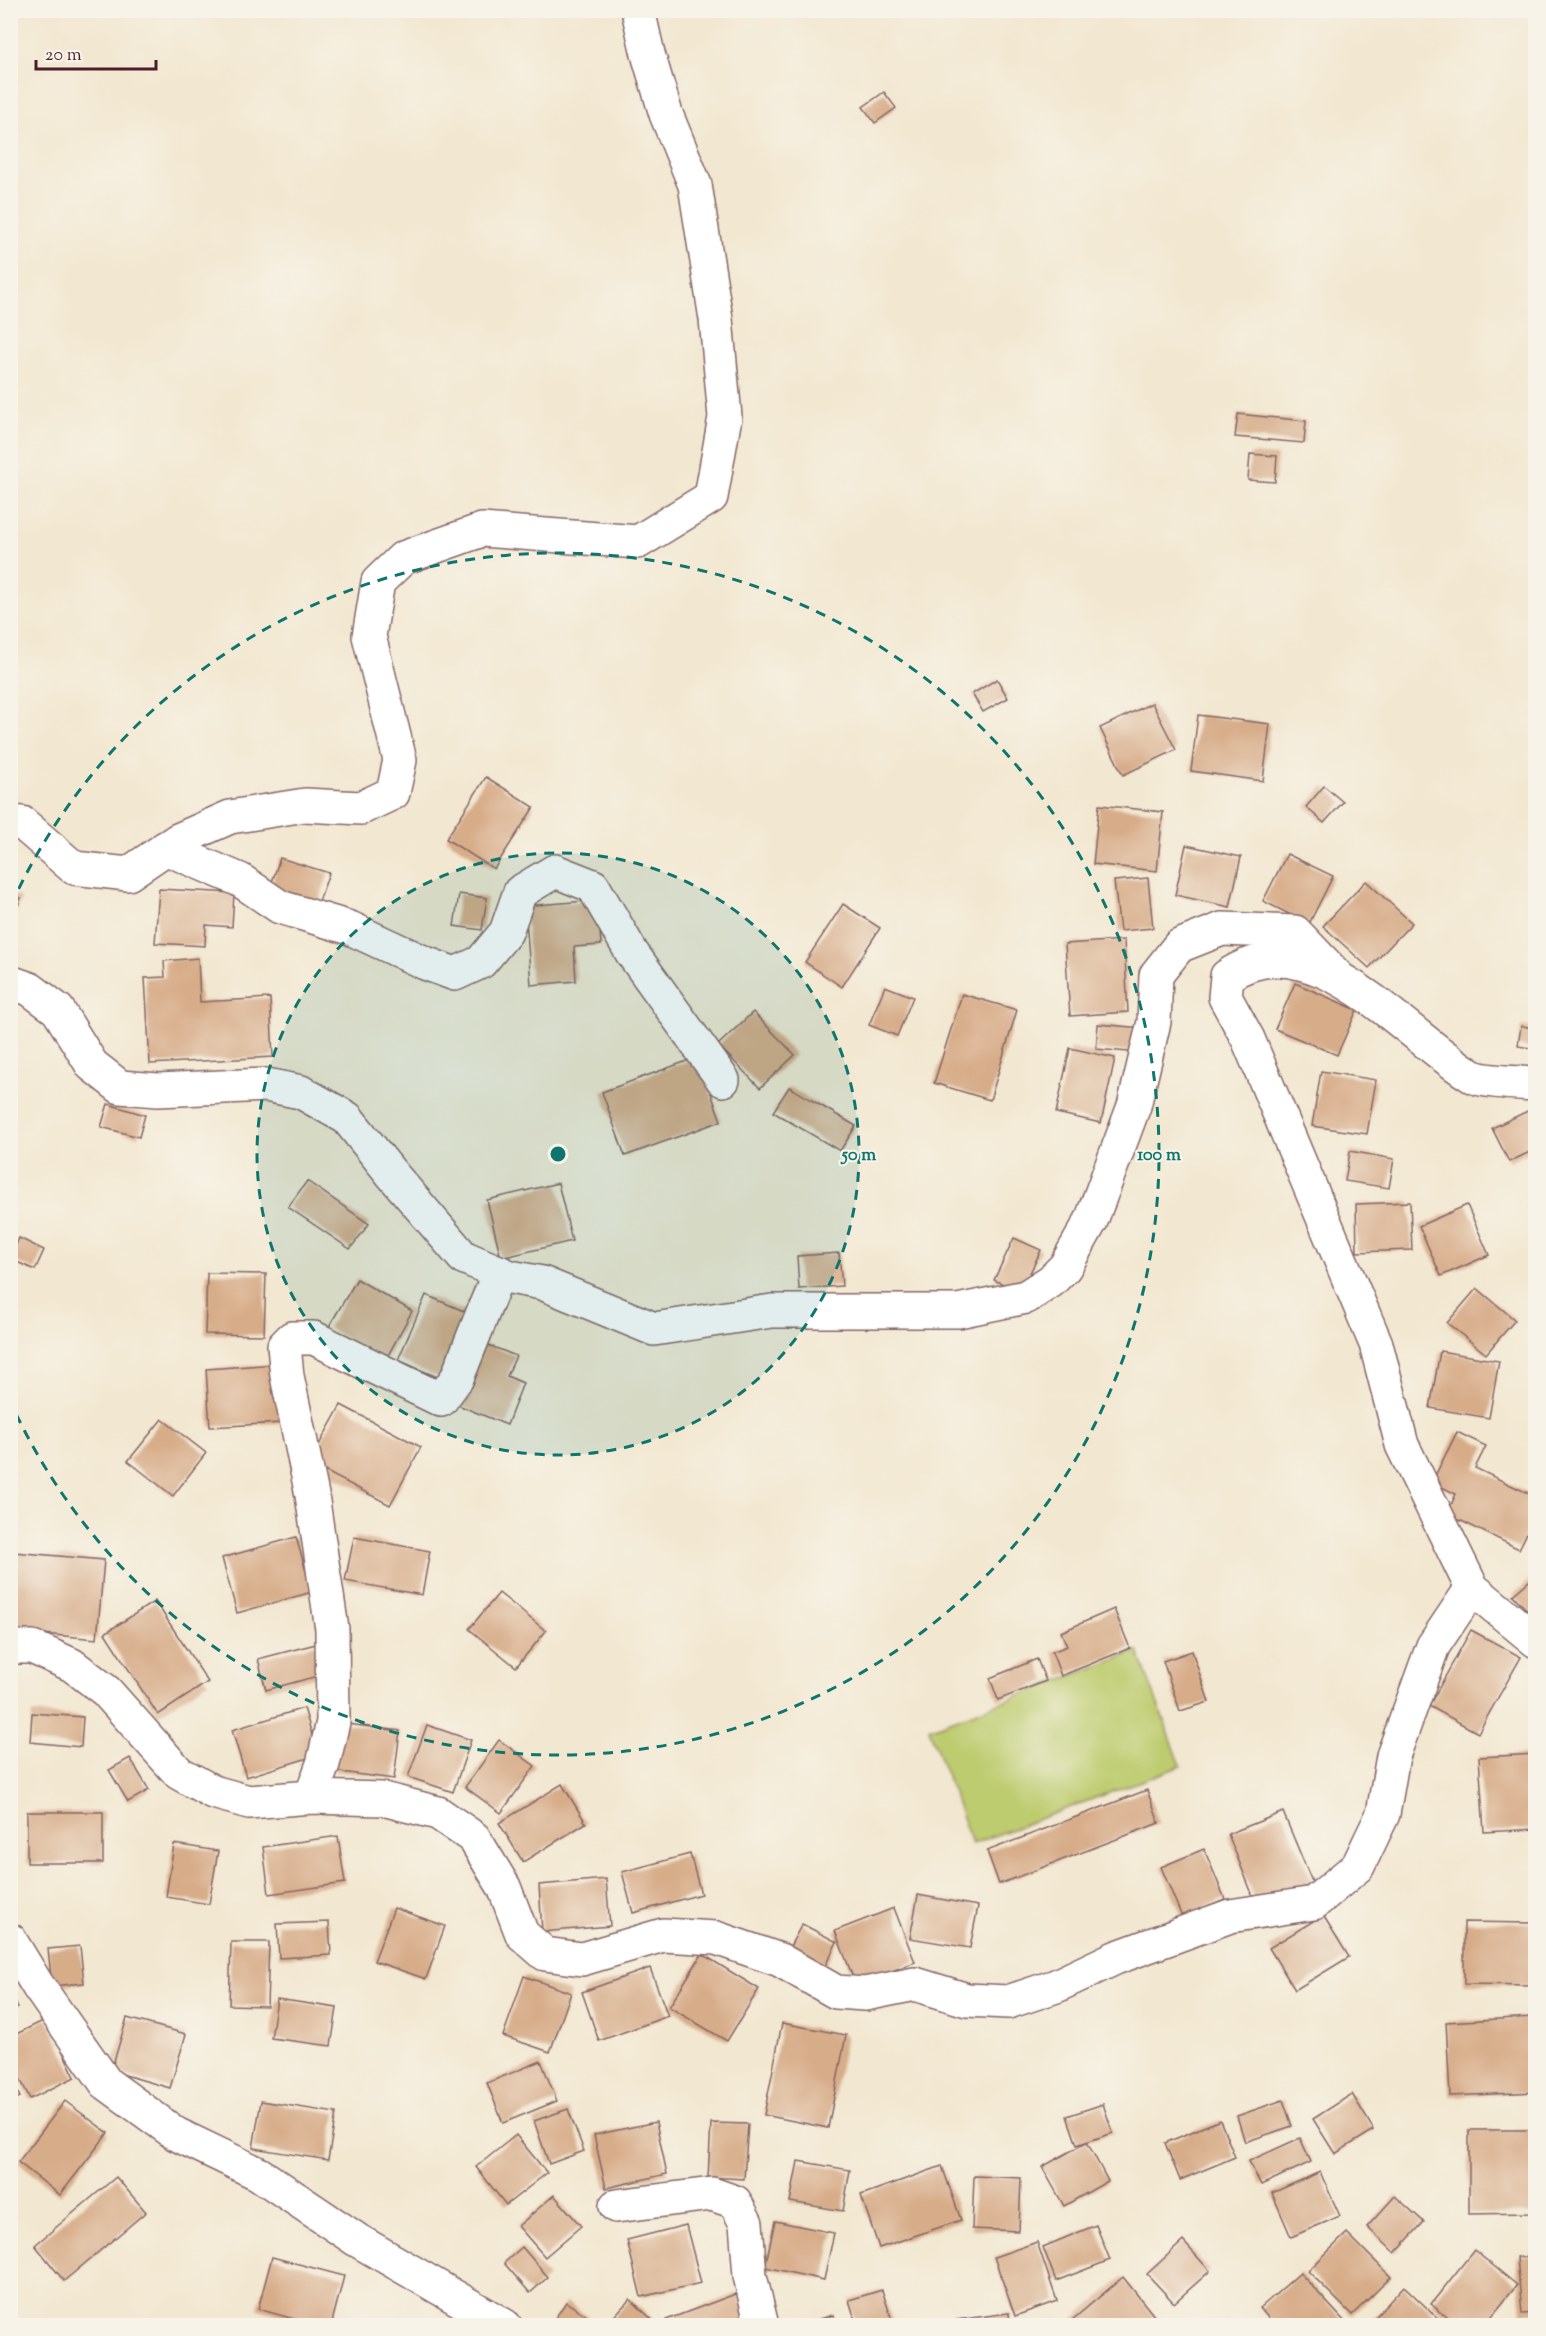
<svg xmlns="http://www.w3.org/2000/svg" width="1546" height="2336" viewBox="0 0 1546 2336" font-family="'Sorts Mill Goudy',serif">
	<rect width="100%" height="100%" fill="#f7f3e8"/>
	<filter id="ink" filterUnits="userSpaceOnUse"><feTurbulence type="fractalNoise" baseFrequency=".0167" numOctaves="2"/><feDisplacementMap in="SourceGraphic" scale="12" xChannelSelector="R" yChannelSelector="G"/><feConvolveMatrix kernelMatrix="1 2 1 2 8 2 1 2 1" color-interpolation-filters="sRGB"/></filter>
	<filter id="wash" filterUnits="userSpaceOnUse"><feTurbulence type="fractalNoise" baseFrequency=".008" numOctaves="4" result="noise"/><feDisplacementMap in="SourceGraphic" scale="24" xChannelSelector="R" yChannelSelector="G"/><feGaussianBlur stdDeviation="1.35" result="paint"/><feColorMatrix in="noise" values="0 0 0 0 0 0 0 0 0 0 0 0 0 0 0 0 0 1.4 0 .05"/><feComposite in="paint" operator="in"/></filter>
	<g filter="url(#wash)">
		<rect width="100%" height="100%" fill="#f2e7d0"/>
		<path fill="#bdcc6e" stroke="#84764c" stroke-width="1.5" d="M1138,1651L1181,1766L972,1844L929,1729Z"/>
		<g id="blocks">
			<g fill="#d7ac88">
				<path d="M884,92L896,108L875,123L863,107Z"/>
				<path d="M1238,414L1306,421L1304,443L1235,437Z"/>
				<path d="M1250,454L1277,456L1275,482L1248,480Z"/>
				<path d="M997,679L1008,698L983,712L972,694Z"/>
				<path d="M1152,703L1176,750L1123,775L1100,728Z"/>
				<path d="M1198,715L1270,724L1263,781L1191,771Z"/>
				<path d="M486,777L534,807L494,869L446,839Z"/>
				<path d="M1324,786L1343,802L1324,823L1306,807Z"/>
				<path d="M1099,805L1163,812L1157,871L1093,864Z"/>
				<path d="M1186,845L1241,857L1230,907L1175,895Z"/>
				<path d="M1287,854L1333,876L1309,924L1263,901Z"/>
				<path d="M280,858L329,873L318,904L270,888Z"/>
				<path d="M1148,878L1153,928L1120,931L1114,881Z"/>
				<path d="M1366,881L1412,923L1369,968L1323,926Z"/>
				<path d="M159,889L234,893L232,927L206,925L205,946L155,943Z"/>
				<path d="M10,894L21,898L11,924H10Z"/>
				<path d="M459,894L487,898L482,930L454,926Z"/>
				<path d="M598,900L601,945L574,947L576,981L531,985L525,906Z"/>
				<path d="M843,904L880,928L842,987L805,962Z"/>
				<path d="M1124,940L1128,1012L1070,1016L1065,944Z"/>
				<path d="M198,958L200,1002L270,998L273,1057L150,1064L145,978L165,977L164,961Z"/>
				<path d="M1295,983L1357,1010L1337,1055L1275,1029Z"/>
				<path d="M885,986L913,997L897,1036L869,1025Z"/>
				<path d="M962,994L1017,1010L990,1100L934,1083Z"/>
				<path d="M753,1012L795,1055L760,1088L718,1045Z"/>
				<path d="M1098,1024L1142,1028L1139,1053L1096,1049Z"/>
				<path d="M1521,1026L1536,1028V1049L1518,1046Z"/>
				<path d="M1070,1048L1115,1058L1101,1123L1056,1113Z"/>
				<path d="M698,1057L721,1121L625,1156L602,1092Z"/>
				<path d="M1321,1071L1376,1080L1367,1134L1312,1126Z"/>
				<path d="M789,1087L856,1126L840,1151L773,1112Z"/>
				<path d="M108,1104L145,1115L139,1137L101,1127Z"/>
				<path d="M1536,1107V1149L1509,1162L1492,1128Z"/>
				<path d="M1350,1151L1394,1159L1389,1188L1345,1181Z"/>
				<path d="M307,1181L369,1224L350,1249L288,1207Z"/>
				<path d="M558,1183L572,1241L501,1258L487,1200Z"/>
				<path d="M1410,1202L1412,1250L1357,1252L1356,1204Z"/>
				<path d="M1467,1205L1489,1255L1441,1276L1419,1226Z"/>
				<path d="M1536,1232V1265H1534L1530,1233Z"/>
				<path d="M19,1238L44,1250L35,1270L10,1259Z"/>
				<path d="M1014,1238L1041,1250L1021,1292L994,1280Z"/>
				<path d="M839,1253L842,1286L799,1289L797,1256Z"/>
				<path d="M207,1273L266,1274L264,1335L205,1334Z"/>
				<path d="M357,1279L412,1311L385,1361L328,1328Z"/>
				<path d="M1477,1288L1515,1320L1486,1354L1447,1323Z"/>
				<path d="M426,1295L473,1315L444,1380L398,1360Z"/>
				<path d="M478,1341L516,1356L507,1376L523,1383L507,1425L453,1403Z"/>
				<path d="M1440,1351L1499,1361L1489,1418L1430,1408Z"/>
				<path d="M277,1364L281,1423L210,1427L206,1369Z"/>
				<path d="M341,1405L421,1447L390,1505L309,1463Z"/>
				<path d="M162,1419L206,1453L173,1496L128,1461Z"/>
				<path d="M1457,1432L1486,1446L1475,1468L1536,1497V1515L1519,1549L1447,1514L1456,1494L1432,1482Z"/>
				<path d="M296,1537L312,1592L237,1613L222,1558Z"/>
				<path d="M354,1537L430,1551L422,1595L345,1581Z"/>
				<path d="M13,1552L104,1560L97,1639L10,1631Z"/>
				<path d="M1536,1575V1620L1513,1595Z"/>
				<path d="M499,1593L546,1631L516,1667L469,1629Z"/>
				<path d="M155,1601L208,1682L158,1715L105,1633Z"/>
				<path d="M1114,1609L1130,1648L1061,1676L1052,1652L1067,1646L1061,1632Z"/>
				<path d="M1471,1630L1521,1657L1478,1733L1429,1706Z"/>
				<path d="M316,1644L325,1674L266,1690L258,1659Z"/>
				<path d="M1192,1651L1209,1702L1180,1711L1163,1661Z"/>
				<path d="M1037,1659L1046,1681L998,1700L990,1678Z"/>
				<path d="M304,1708L318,1755L246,1777L232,1730Z"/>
				<path d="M32,1713L83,1717L81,1747L30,1742Z"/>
				<path d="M340,1723L400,1731L394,1779L333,1771Z"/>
				<path d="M427,1725L471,1740L453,1792L408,1777Z"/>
				<path d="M499,1740L535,1766L501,1813L465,1787Z"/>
				<path d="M1536,1754V1829L1484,1832L1479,1757Z"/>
				<path d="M130,1758L149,1790L128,1802L109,1770Z"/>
				<path d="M562,1784L586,1823L523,1862L499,1823Z"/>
				<path d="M1147,1790L1159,1823L999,1884L987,1851Z"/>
				<rect x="27" y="1812" width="76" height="51"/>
				<path d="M1283,1812L1313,1884L1257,1906L1228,1834Z"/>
				<path d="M338,1836L345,1883L269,1894L263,1847Z"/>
				<path d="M174,1844L218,1851L209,1904L166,1897Z"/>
				<path d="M1204,1849L1225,1899L1182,1917L1161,1867Z"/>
				<path d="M690,1854L701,1894L633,1913L622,1872Z"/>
				<path d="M606,1879L610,1926L542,1932L539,1885Z"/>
				<path d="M918,1895L978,1906L970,1948L910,1938Z"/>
				<path d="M394,1908L445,1926L426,1979L374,1961Z"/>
				<path d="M894,1908L915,1962L856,1985L835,1931Z"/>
				<path d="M1323,1915L1349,1957L1295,1990L1269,1948Z"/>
				<path d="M329,1922L331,1955L279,1958L277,1924Z"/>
				<path d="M1464,1922L1533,1923L1532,1985L1464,1984Z"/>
				<path d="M802,1924L837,1942L824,1968L788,1950Z"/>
				<path d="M231,1942H269L267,2006L229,2005Z"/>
				<path d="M80,1946L84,1983L52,1986L48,1949Z"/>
				<path d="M702,1954L759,1989L727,2041L669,2007Z"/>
				<path d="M650,1968L668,2016L599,2041L582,1992Z"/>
				<path d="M524,1976L571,1993L550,2052L503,2036Z"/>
				<path d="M10,1991L18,2008L10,2011Z"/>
				<path d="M277,1999L337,2008L331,2046L271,2038Z"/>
				<path d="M1533,2017L1536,2092L1450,2096L1446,2022Z"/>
				<path d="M127,2018L186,2034L170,2088L111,2071Z"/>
				<path d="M47,2019L75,2077L30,2099L10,2058V2037Z"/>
				<path d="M782,2023L846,2035L828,2128L764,2115Z"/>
				<path d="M541,2061L557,2101L503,2123L487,2083Z"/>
				<path d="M10,2077L20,2097L10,2101Z"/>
				<path d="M1352,2094L1374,2130L1335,2154L1313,2119Z"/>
				<path d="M1283,2100L1292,2126L1245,2142L1237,2116Z"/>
				<path d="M65,2101L108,2133L60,2195L18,2162Z"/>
				<path d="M261,2101L336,2113L328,2160L253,2148Z"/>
				<path d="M1103,2104L1113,2133L1077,2145L1067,2116Z"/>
				<path d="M568,2109L584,2151L549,2164L534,2121Z"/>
				<path d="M1220,2120L1235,2157L1180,2180L1165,2143Z"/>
				<path d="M656,2122L667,2174L606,2188L594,2135Z"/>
				<path d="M711,2123L748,2124L744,2179L708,2177Z"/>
				<path d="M1469,2130H1536V2213L1469,2214Z"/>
				<path d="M516,2135L547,2173L506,2205L476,2167Z"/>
				<path d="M1300,2138L1311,2162L1261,2185L1249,2161Z"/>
				<path d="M1087,2142L1108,2181L1064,2206L1042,2167Z"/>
				<path d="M798,2161L850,2170L843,2211L790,2202Z"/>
				<path d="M942,2166L961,2220L879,2248L861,2195Z"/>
				<path d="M1320,2172L1340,2216L1291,2237L1272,2193Z"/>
				<path d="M974,2176L1021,2178L1019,2231L972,2229Z"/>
				<path d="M116,2177L146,2212L64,2281L35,2245Z"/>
				<path d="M554,2195L581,2226L545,2257L518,2226Z"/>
				<path d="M1395,2196L1424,2222L1395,2253L1367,2227Z"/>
				<path d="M775,2221L834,2233L824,2280L765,2267Z"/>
				<path d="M686,2225L701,2283L641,2297L627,2240Z"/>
				<path d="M1096,2225L1110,2260L1056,2281L1043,2247Z"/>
				<path d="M1347,2233L1391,2277L1352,2315L1308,2271Z"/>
				<path d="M1183,2241L1210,2271L1174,2303L1147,2274Z"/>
				<path d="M1037,2242L1057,2301L1015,2316L994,2257Z"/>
				<path d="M522,2247L548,2277L530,2293L504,2263Z"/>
				<path d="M1474,2250L1517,2285L1484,2326H1458L1431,2304Z"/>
				<path d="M1536,2256V2313L1522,2314L1517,2257Z"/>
				<path d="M272,2257L344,2276L331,2326H319L258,2309Z"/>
				<path d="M1300,2273L1347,2324L1345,2326H1275L1260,2308Z"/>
				<path d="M1123,2277L1155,2317L1145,2326H1065Z"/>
				<path d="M1404,2286L1446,2326H1367Z"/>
				<path d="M882,2290L894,2326H857L849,2300Z"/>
				<path d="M738,2293L750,2326H668L666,2320Z"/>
				<path d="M630,2299L659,2326H605Z"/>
				<path d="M566,2302L594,2321L591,2326H550Z"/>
				<path d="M1009,2313L1010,2326H957L956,2320Z"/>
				<path d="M833,2315L837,2326H801V2325Z"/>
			</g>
		</g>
	</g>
	<g filter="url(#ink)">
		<use href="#blocks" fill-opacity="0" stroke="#856565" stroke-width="1.5"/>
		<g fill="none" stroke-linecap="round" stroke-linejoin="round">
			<g stroke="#856565" stroke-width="36">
				<g id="minor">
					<path d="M10,822L22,823L74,868L128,874L178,840L230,817L305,805L361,808L393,793L400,760L369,636L378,582L403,558L482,530L638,542L711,497L725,417L716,319L695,185L666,114L648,54L638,10"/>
					<path d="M165,848L240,880L280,907L350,928L425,963L455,974L481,962L506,932L520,892L555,871L593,886L632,953L723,1080"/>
					<path d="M10,982L30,989L58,1010L92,1065L120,1087L158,1090L266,1085L301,1092L347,1118L391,1173L463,1257L510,1277L542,1283L654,1329L772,1311H958L1026,1297L1051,1281L1065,1267L1091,1221L1134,1106L1154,1022L1156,975L1179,946L1222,929L1295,932L1339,978"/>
					<path d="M1536,1084C1522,1083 1482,1082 1472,1076C1405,1036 1312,917 1227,976L1225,997L1248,1039L1376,1344L1402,1445L1472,1588L1536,1641"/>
					<path d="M10,1647H32L72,1665L106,1691L179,1773L213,1792L249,1802L311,1797L383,1799L438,1813L474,1838L504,1887L522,1934L545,1954L582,1959L663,1935L716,1938L780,1960L836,1992L865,1994L915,1984L967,2000L1008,2002L1056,1986L1115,1958L1230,1916L1314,1903L1358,1866L1383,1814L1393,1756L1433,1646L1472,1588"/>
					<path d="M311,1797L323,1764L333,1722L332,1629L312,1495L287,1376L284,1346L292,1338H314L441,1400L457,1378L499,1272"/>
					<path d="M10,1940L38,1986L106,2083L176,2134L259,2174L357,2240L505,2326"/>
					<path d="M616,2206L712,2194L735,2202L746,2223L750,2276L762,2326"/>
				</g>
			</g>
			<use href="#minor" stroke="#fff" stroke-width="33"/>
		</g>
	</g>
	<circle cx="558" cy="1154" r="301" fill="#0f766e" fill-opacity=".12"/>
	<g fill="none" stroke="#0f766e" stroke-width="3" stroke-dasharray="10 8">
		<circle cx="558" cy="1154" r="301"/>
		<path d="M11 905A601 601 0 1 1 11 1403"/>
	</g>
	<circle cx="558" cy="1154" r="9" fill="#0f766e" stroke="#f7f3e8" stroke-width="3"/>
	<g font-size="18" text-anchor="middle" font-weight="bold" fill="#0f766e" stroke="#f7f3e8" stroke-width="4.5" stroke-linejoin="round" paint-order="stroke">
		<text x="859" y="1160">50 m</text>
		<text x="1159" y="1160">100 m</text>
	</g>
	<rect width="1546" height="2336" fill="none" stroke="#f7f3e8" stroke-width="36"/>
	<path d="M36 60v9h120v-9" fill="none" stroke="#4a1f2b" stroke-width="3"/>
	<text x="45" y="60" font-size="18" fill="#4a1f2b" stroke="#f7f3e8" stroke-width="4.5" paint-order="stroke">20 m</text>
</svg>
